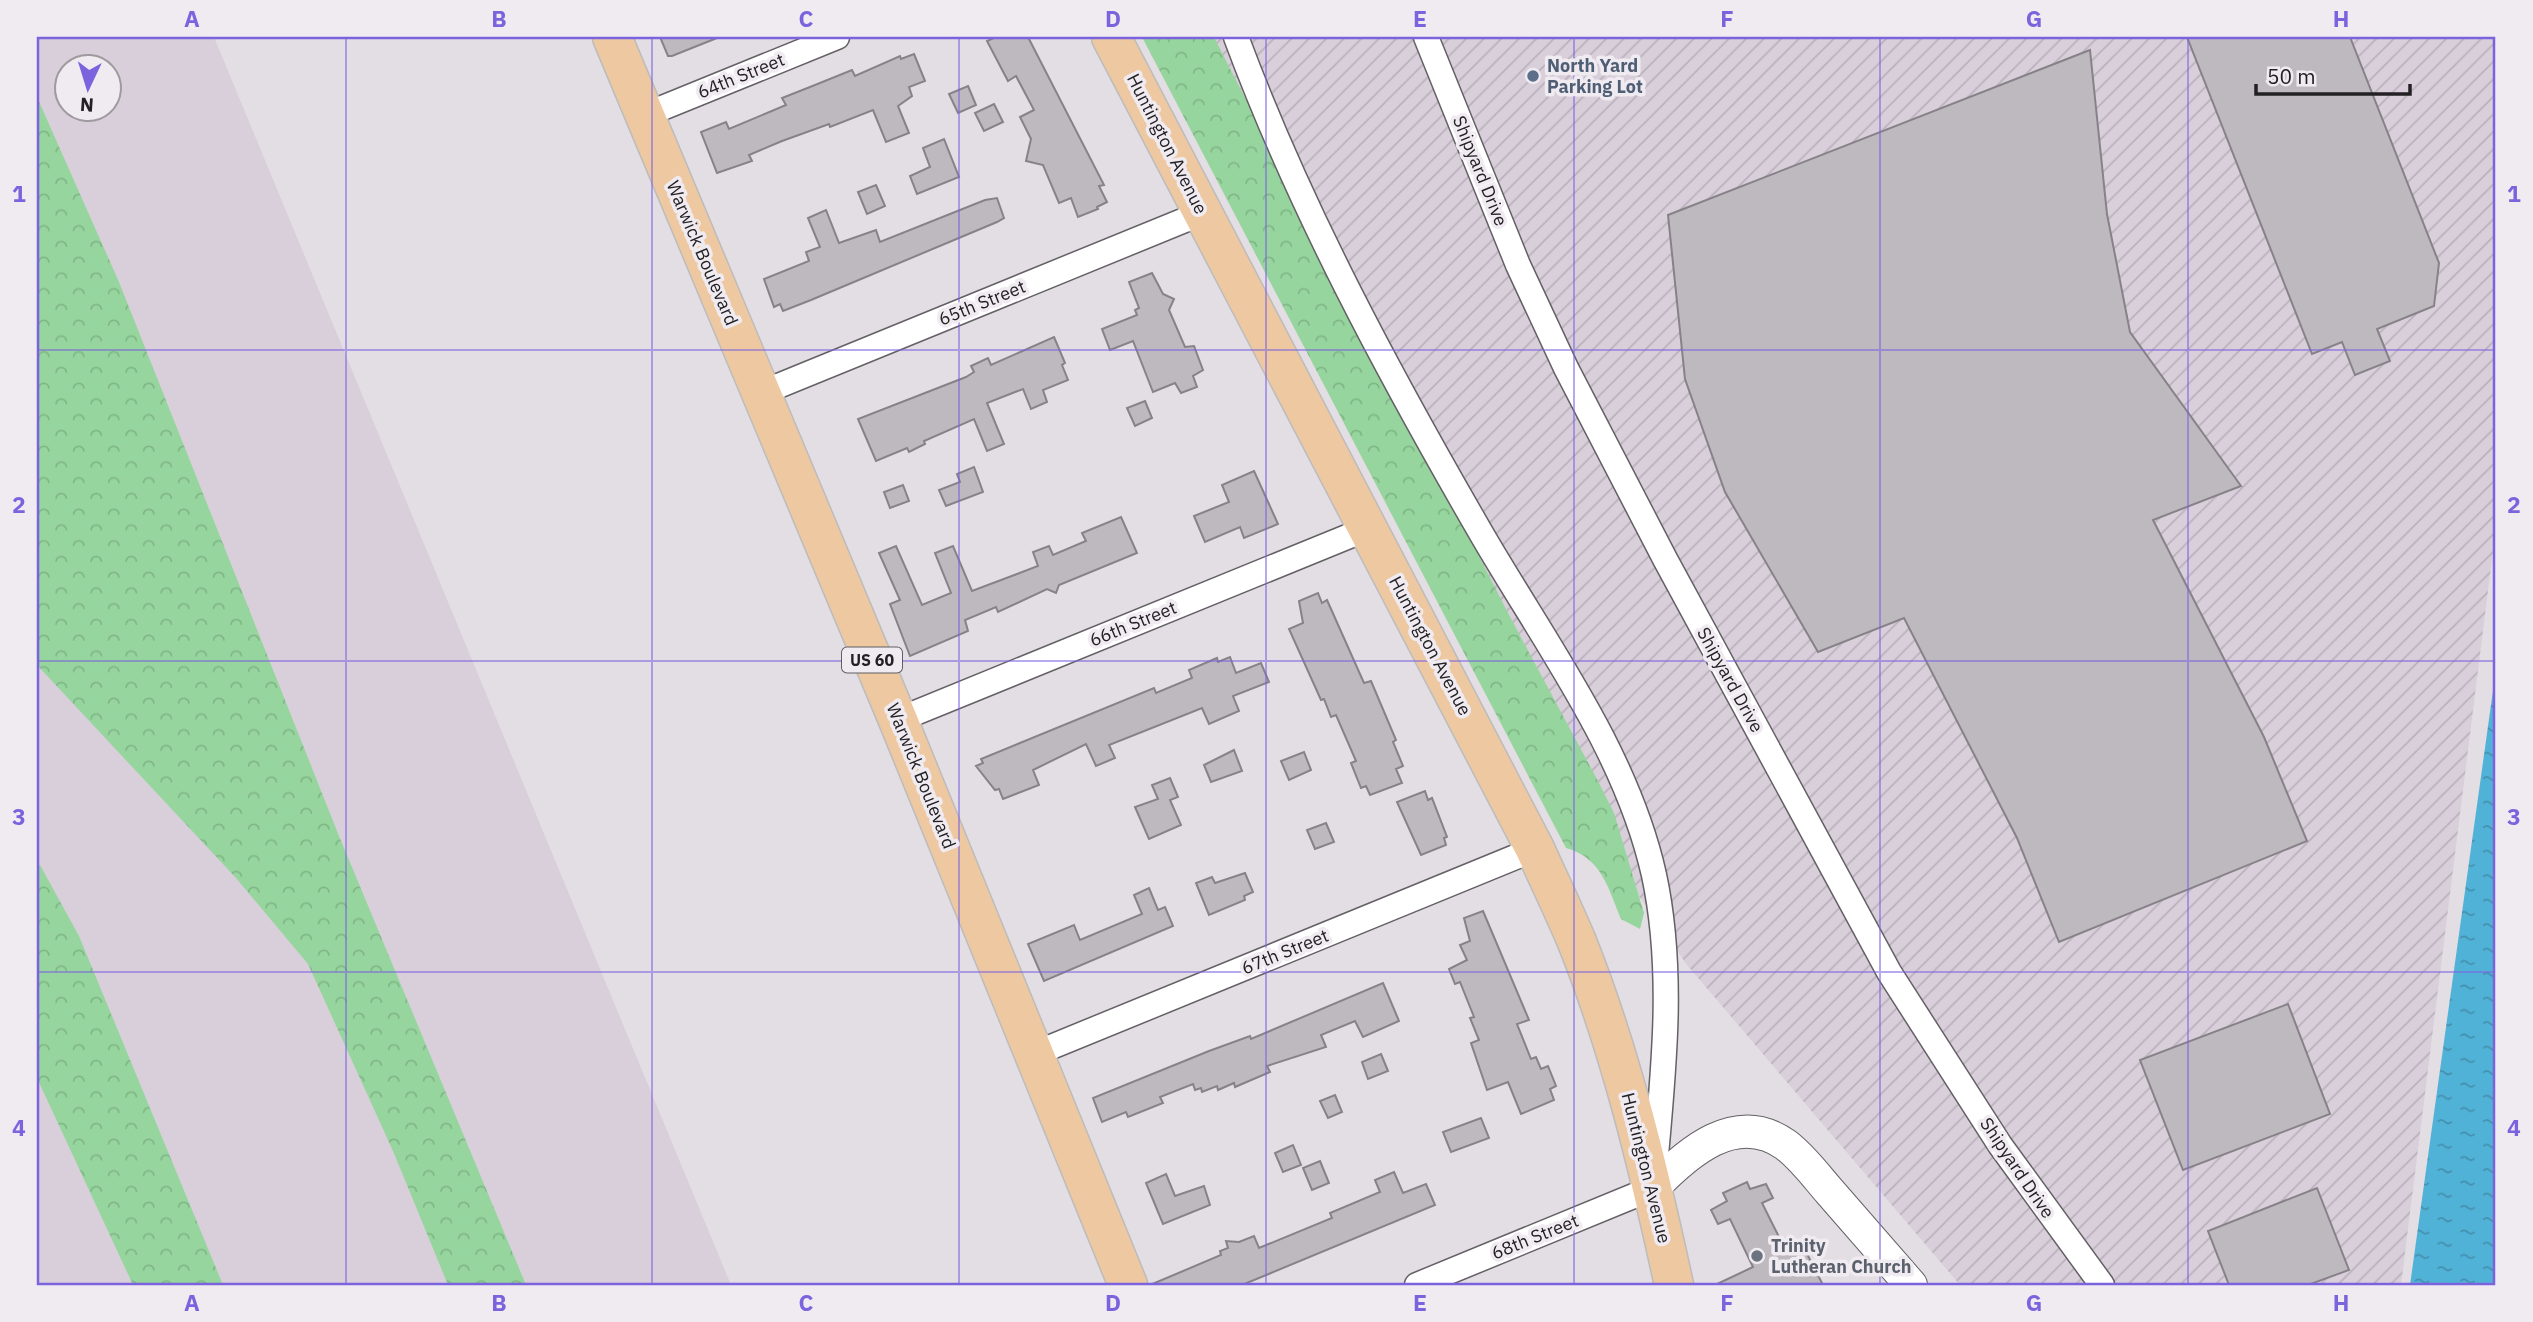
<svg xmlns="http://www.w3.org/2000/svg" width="2533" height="1322" viewBox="0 0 2533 1322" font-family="'IBM Plex Sans',sans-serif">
	<defs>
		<pattern id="industrial-furrows" width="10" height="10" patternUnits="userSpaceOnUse" patternTransform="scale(1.75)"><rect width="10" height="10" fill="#d9cfdb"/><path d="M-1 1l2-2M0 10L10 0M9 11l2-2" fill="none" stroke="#bab1bc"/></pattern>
		<pattern id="forest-crowns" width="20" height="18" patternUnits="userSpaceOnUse" patternTransform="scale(1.75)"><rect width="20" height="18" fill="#96d59d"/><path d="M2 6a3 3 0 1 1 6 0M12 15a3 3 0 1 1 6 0" fill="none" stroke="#81b787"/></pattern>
		<pattern id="water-ripples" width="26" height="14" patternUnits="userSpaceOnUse" patternTransform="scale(1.75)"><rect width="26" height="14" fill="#51b2d7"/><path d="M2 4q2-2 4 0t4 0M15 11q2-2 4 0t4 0" fill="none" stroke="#4390ae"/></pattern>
	</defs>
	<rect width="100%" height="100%" fill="#e3dee4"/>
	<path fill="#d9cfdb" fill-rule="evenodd" d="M37,37H214L731,1285H37ZM66,66H108V108H66Z"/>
	<path fill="url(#industrial-furrows)" d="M1159,37H2496V527L2401,1285H1960L1687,965L1525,733Z"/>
	<g fill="url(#forest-crowns)">
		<path d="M1142,37H1214L1508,613L1599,783L1614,813L1644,913L1640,929L1621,919C1608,888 1602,858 1566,848Z"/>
		<path d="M37,97L119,282L339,836L526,1285H448L393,1151L308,964L236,878L37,665Z"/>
		<path d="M40,865L79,936L223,1285H133L37,1078V866Z"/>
	</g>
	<path fill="url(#water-ripples)" d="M2496,669V1285H2410Z"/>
	<g fill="#beb9bf" stroke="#868288" stroke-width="2">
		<path d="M660,37H717V38L672,56H668Z"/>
		<path d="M996,37H1028L1104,185L1099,186L1107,202L1097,207L1098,209L1078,217L1071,198L1059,203L1043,165L1026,161L1031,139L1020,117L1034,110L1016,76L1008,81L987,41Z"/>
		<path d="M2187,37H2350L2439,263L2434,306L2377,329L2390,361L2355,375L2342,342L2312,354Z"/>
		<path d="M2090,50L2107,214L2130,332L2241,486L2153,520L2264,737L2307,841L2059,942L2017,838L1904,618L1818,652L1725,492L1685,379L1668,215Z"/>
		<path d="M914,54L925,81L909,87L912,96L898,106L909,133L886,142L873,110L830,127L829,124L782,141L749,155L752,161L717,173L701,132L726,122L729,129L786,105L782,98L810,87L852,70L855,76L900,56L901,59Z"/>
		<path d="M968,86L976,105L958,113L949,94Z"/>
		<path d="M994,104L1003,122L984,131L975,113Z"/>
		<path d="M944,139L959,177L917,194L910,176L930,167L923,148Z"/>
		<path d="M876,185L885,206L867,214L858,192Z"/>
		<path d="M997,198L1004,218L997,222L811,300L783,311L780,304L774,307L764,279L809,261L806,252L820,247L808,218L826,210L839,243L876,230L880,242L985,200Z"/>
		<path d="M1152,273L1163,294L1174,299L1169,310L1185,347L1194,346L1203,370L1193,376L1197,387L1181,393L1175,383L1153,392L1133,341L1110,350L1102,329L1137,315L1135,310L1139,308L1129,282Z"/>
		<path d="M1054,337L1065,363L1062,365L1068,380L1043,390L1047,402L1031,409L1023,389L987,403L1004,444L987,451L974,419L924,441L925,444L909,452L907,448L876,461L858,419L966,377L974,372L971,366L988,358L991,365Z"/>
		<path d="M1145,401L1152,418L1135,426L1127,408Z"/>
		<path d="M974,467L983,492L946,506L939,490L960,482L957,474Z"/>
		<path d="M1254,471L1278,524L1244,538L1240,527L1205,542L1194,516L1229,502L1222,485Z"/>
		<path d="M903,485L909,501L890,508L884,492Z"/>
		<path d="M1121,517L1137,553L1059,585L1056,593L1047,589L998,612L996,607L965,620L968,631L910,656L890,604L900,600L879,553L896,546L922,605L951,593L935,553L953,546L972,591L1038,566L1033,552L1049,546L1053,555L1086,541L1082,533Z"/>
		<path d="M1318,593L1322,603L1327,600L1364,683L1371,681L1396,740L1393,742L1403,766L1396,769L1402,783L1370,795L1366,786L1361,788L1351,763L1356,761L1336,715L1331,717L1324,699L1321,700L1289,629L1303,623L1299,601Z"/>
		<path d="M1230,657L1236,673L1261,663L1269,682L1233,696L1239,711L1209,724L1202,708L1109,745L1115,758L1096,766L1086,744L1033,770L1039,785L1003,799L999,789L995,790L976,766L983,763L981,759L1154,688L1156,693L1192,678L1189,670L1217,658L1218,662Z"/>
		<path d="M1234,750L1242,771L1211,782L1204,765Z"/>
		<path d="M1304,752L1311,770L1289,780L1281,761Z"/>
		<path d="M1170,778L1178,797L1170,800L1181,825L1149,839L1135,807L1158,799L1152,785Z"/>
		<path d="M1425,791L1428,800L1432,798L1447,837L1444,838L1446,845L1421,855L1397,802Z"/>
		<path d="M1326,823L1334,842L1315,849L1307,830Z"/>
		<path d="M1245,873L1253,892L1244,896L1245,900L1209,915L1196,883L1212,877L1215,883Z"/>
		<path d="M1149,888L1158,910L1165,907L1173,926L1044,981L1028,944L1074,925L1080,940L1142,914L1134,895Z"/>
		<path d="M1483,911L1529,1020L1517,1024L1531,1059L1536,1057L1541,1069L1548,1066L1556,1086L1550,1089L1554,1100L1521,1114L1508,1082L1487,1090L1471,1043L1479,1040L1470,1018L1474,1017L1460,982L1455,984L1449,969L1467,960L1460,945L1470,941L1464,918Z"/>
		<path d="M1383,983L1399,1021L1363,1037L1355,1021L1321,1035L1326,1047L1267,1066L1270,1072L1235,1087L1234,1083L1218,1090L1217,1086L1202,1092L1201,1088L1195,1090L1193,1084L1160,1097L1163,1103L1128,1117L1126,1112L1102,1122L1093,1098L1209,1051L1250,1036L1251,1039Z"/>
		<path d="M2288,1004L2330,1114L2183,1170L2140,1060Z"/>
		<path d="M1381,1054L1388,1071L1368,1079L1362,1062Z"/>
		<path d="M1335,1095L1342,1112L1328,1118L1320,1101Z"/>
		<path d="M1481,1118L1489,1138L1451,1152L1443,1132Z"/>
		<path d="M1293,1145L1301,1165L1283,1172L1275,1153Z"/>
		<path d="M1320,1161L1329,1183L1312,1190L1303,1168Z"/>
		<path d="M1394,1172L1403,1193L1426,1184L1435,1205L1242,1285H1150L1221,1255L1220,1251L1228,1248L1226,1241L1239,1242L1254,1236L1259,1248L1332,1218L1330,1213L1380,1192L1375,1180Z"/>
		<path d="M1166,1174L1175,1196L1204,1186L1210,1205L1163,1224L1146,1183Z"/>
		<path d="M1747,1182L1750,1189L1766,1184L1773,1198L1762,1203L1786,1251L1802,1244L1823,1285H1715L1753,1267L1730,1219L1718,1224L1711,1210L1727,1201L1723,1193Z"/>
		<path d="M2317,1188L2349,1270L2308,1285H2229L2208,1231Z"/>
	</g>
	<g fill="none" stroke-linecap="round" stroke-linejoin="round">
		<g stroke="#646065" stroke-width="27">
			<g id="minor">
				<path d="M1236,37C1300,209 1389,374 1481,533C1544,642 1626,750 1654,875C1676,977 1662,1085 1653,1188L1417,1285"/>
				<path d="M1426,37L1518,265L1566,368L1665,559L1889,972L2000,1145L2102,1285"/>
				<path d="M645,115L837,37"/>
				<path d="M761,393L1202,213"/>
				<path d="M898,720L1369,528"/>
				<path d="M1034,1054L1535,849"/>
			</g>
		</g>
		<g stroke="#646065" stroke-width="34">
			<path id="tertiary" d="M1653,1188C1687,1153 1736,1109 1786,1145C1803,1158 1816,1176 1830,1192C1857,1223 1884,1254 1911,1285"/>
		</g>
		<g stroke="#bdbcbd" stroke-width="41">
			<g id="primary">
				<path d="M612,37L898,720L1128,1285"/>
				<path d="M1111,37L1535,849C1549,880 1564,911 1577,942C1621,1052 1649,1170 1674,1285"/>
			</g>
		</g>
		<use href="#minor" stroke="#fff" stroke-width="24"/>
		<use href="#tertiary" stroke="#fff" stroke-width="32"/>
		<use href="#primary" stroke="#edc8a0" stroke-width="38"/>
	</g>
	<path fill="none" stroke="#7c63de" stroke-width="2" stroke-opacity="0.55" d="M346,37V1285M652,37V1285M959,37V1285M1266,37V1285M1574,37V1285M1880,37V1285M2188,37V1285M37,350H2496M37,661H2496M37,972H2496"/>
	<circle fill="#5c6f8a" stroke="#f0ebf1" stroke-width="2.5" cx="1533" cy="76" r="7"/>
	<circle fill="#6b7280" stroke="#f0ebf1" stroke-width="2.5" cx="1757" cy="1256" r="7"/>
	<g text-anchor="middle" stroke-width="7" stroke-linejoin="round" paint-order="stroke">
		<rect fill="#f0ebf1" stroke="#605e62" stroke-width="2" x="842" y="647.5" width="60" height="25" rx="5"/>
		<g font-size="16" font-weight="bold" fill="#232124">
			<text x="872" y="666">US 60</text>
		</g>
		<g font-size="18" font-weight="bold" fill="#4e5e75" stroke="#f0ebf1" text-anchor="start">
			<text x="1547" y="72">North Yard<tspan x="1547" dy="21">Parking Lot</tspan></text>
		</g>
		<g font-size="18" fill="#232124" stroke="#f0ebf1">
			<text transform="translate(741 76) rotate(-22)" y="6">64th Street</text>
			<text transform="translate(1167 144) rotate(63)" y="6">Huntington Avenue</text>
			<text transform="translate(1480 171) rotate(68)" y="6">Shipyard Drive</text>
			<text transform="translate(702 253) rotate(67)" y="6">Warwick Boulevard</text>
			<text transform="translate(982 303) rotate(-22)" y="6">65th Street</text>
			<text transform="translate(1133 624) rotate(-22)" y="6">66th Street</text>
			<text transform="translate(1430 646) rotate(62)" y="6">Huntington Avenue</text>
			<text transform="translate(1730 680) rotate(61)" y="6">Shipyard Drive</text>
			<text transform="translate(921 776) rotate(68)" y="6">Warwick Boulevard</text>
			<text transform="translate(1285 952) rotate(-22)" y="6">67th Street</text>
			<text transform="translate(1646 1168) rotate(76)" y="6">Huntington Avenue</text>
			<text transform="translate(2017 1168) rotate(56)" y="6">Shipyard Drive</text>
			<text transform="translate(1535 1237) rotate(-22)" y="6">68th Street</text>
		</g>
		<g font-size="18" font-weight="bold" fill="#5b616d" stroke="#f0ebf1" text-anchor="start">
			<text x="1771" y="1252">Trinity<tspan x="1771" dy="21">Lutheran Church</tspan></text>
		</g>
	</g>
	<rect width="2533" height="1322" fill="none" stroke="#f0ebf1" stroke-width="77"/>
	<g transform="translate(88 88) rotate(184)"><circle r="33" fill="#f0ebf1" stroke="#9e9a9f" stroke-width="2"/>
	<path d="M0-5L12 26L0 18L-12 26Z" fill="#7c63de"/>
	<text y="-10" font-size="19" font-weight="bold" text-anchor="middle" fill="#232124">N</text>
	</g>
	<path d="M2256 84v10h154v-10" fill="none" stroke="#232124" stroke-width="3.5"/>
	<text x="2267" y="84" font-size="21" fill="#232124" stroke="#f0ebf1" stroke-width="5" paint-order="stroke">50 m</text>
	<rect x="38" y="38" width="2456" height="1246" fill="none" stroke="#7c63de" stroke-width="2.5"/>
	<g font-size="23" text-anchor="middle" font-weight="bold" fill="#7c63de">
		<text x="192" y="27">A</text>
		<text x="499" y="27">B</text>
		<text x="806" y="27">C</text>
		<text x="1113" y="27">D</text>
		<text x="1420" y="27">E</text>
		<text x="1727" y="27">F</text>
		<text x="2034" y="27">G</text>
		<text x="2341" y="27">H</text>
		<text x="19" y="202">1</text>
		<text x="2514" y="202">1</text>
		<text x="19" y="513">2</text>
		<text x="2514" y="513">2</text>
		<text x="19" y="825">3</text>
		<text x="2514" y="825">3</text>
		<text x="19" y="1136">4</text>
		<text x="2514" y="1136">4</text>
		<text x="192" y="1311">A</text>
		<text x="499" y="1311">B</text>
		<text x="806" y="1311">C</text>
		<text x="1113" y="1311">D</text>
		<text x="1420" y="1311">E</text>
		<text x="1727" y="1311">F</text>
		<text x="2034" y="1311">G</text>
		<text x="2341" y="1311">H</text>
	</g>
</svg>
